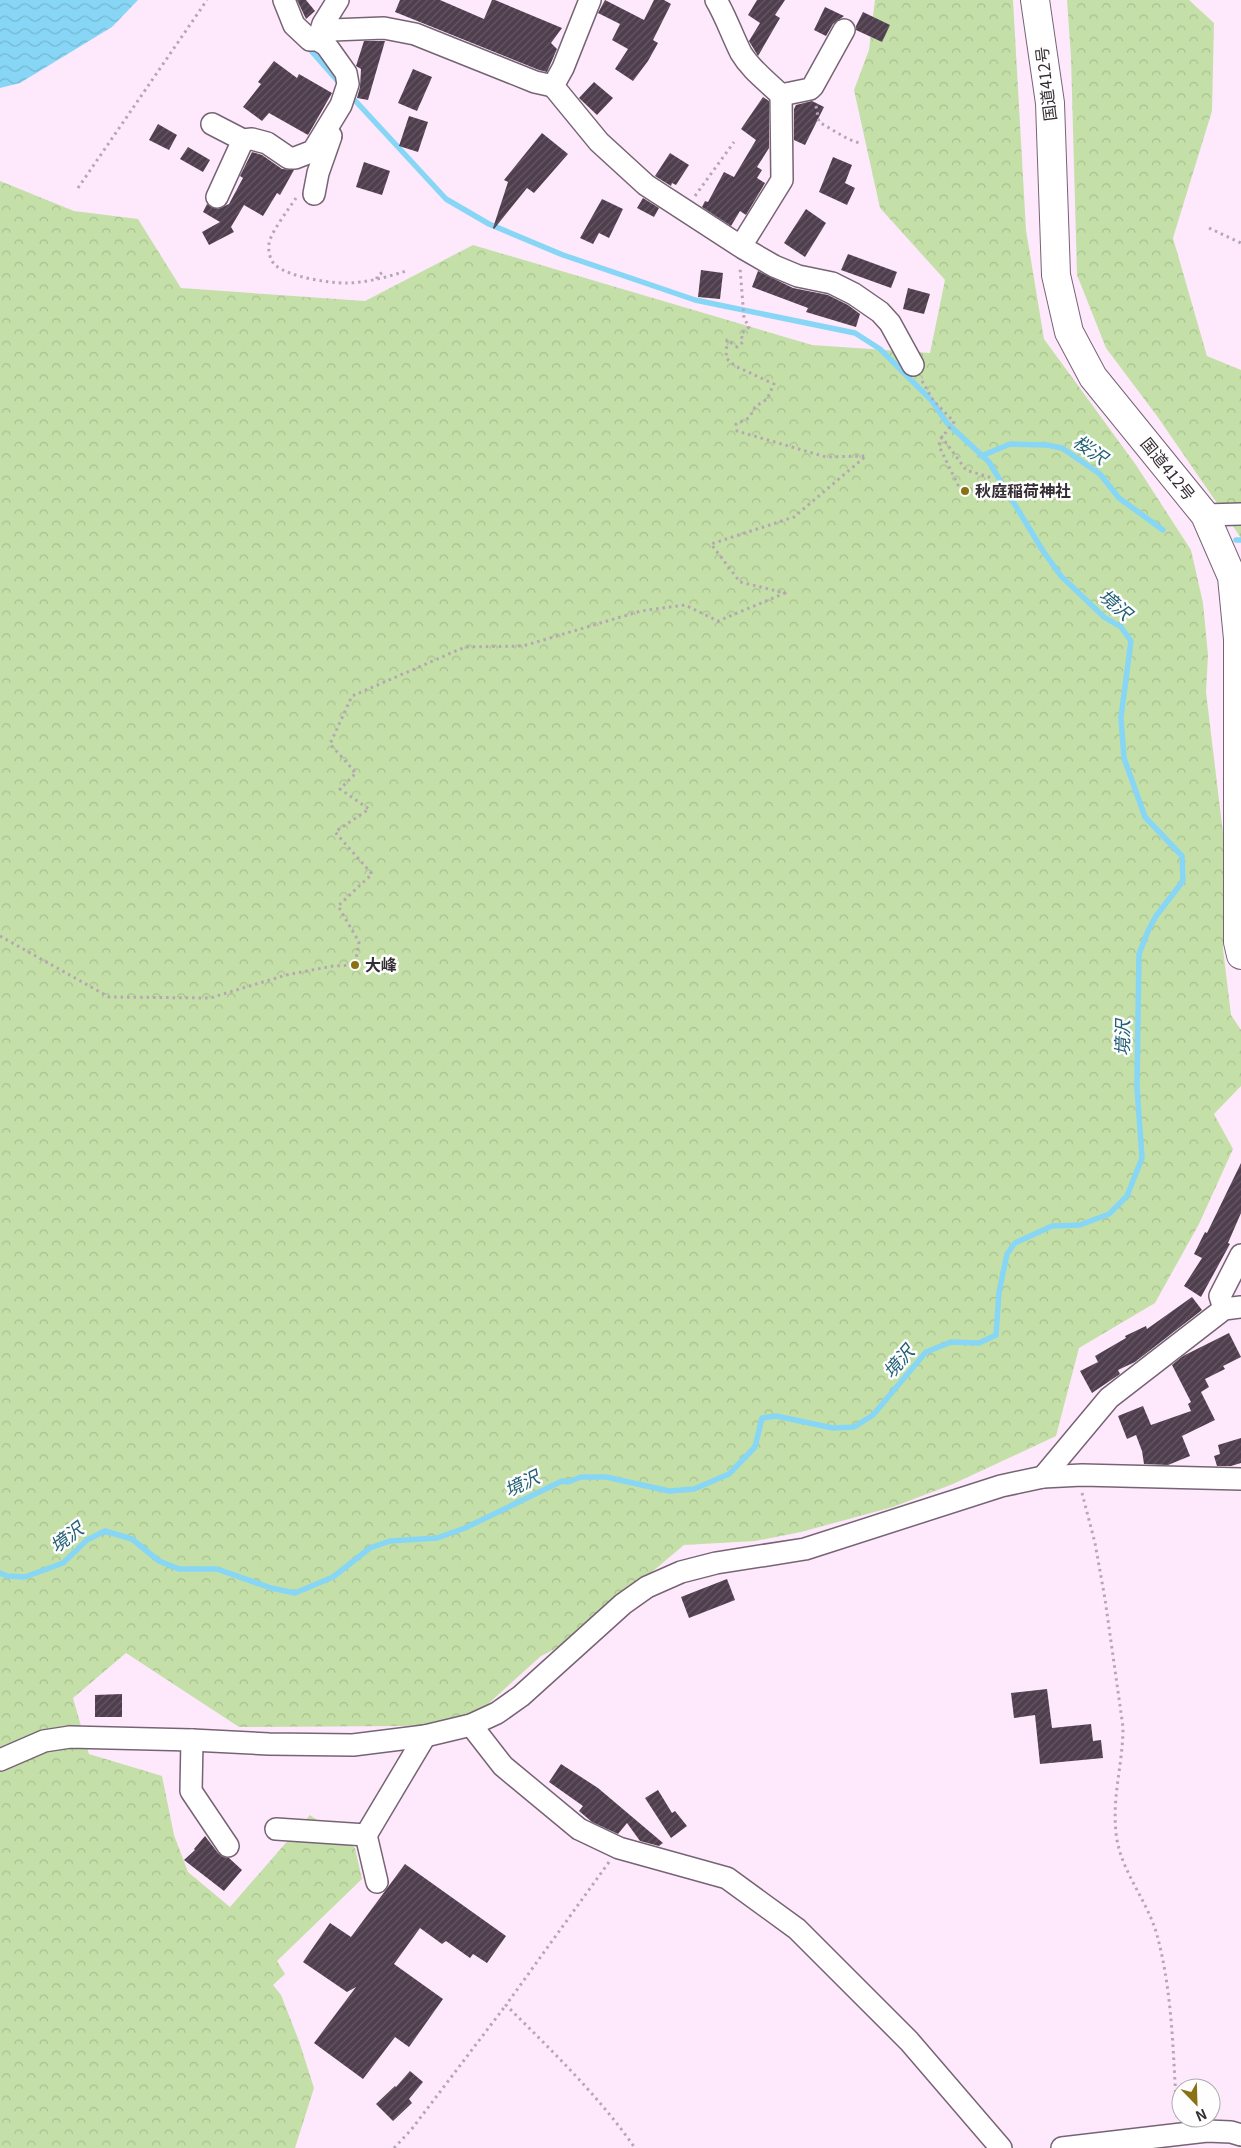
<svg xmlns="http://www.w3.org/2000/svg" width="1241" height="2148" viewBox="0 0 1241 2148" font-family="Georgia,'Noto Sans JP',serif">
	<defs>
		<pattern id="forest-crowns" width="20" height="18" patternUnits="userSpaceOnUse" patternTransform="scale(1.25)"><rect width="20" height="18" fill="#c4e0a8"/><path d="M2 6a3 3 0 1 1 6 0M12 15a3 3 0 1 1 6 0" fill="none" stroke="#a9c091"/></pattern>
		<pattern id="water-waves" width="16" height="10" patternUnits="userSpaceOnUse" patternTransform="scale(1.25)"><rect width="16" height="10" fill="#87d6f5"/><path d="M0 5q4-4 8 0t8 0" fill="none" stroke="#75b8d3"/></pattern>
		<pattern id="building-hatch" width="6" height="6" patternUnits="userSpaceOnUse" patternTransform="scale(1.25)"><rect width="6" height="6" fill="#4f3e4d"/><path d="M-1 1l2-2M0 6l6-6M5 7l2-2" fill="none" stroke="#665864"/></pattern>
	</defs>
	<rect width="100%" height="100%" fill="#fee9fc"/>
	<g fill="url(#forest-crowns)">
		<path d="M875,0H1013L1026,230L1044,339L1136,465L1191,550L1203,603L1208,655L1206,692L1223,833V949L1231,1015L1241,1030V1086L1214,1114L1233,1149L1199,1224L1155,1303L1079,1348L1056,1436L953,1484L893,1507L801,1532L755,1541L684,1545L634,1587L585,1634L541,1656L468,1722L405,1726L239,1727L126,1653L73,1698L89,1754L162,1776L174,1835L188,1872L230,1907L310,1815L355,1848L362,1879L277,1961L285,1974L273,1985L281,1995L299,2041L314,2088L295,2148H0V181L74,211L138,219L181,288L365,301L473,245L812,345L930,353L945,280L880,208L854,90L869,50Z"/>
		<path d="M1067,0H1189L1214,23L1212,111L1173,238L1207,356L1241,370V538L1157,416L1106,348L1077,275L1071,58Z"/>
	</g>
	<path fill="url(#water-waves)" d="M0,0H138L112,27L20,83L0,88Z"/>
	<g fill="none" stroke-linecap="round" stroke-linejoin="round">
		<g stroke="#87d6f5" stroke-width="5.5">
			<path d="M307,46L342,86"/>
			<path d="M981,456L1010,444L1047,445L1062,448L1100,474L1119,498L1163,530"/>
			<path d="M1236,540H1241"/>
			<path d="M0,1573L7,1576L25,1577L63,1563L87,1540L105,1531L132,1539L159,1561L179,1569H217L271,1588L295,1593L333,1577L370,1548L390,1541L437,1538L465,1528L562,1481L568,1482L581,1477H606L669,1491L694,1489L729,1474L755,1447L762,1418L776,1416L833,1428L854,1427L873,1415L926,1352L951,1342L979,1343L996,1335L999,1292L1007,1254L1015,1243L1052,1226L1080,1225L1109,1214L1127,1196L1142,1158L1137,1087L1139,954L1148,931L1156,916L1183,881L1182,856L1145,817L1124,758L1121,717L1131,641L1121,627L1104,617L1061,576L1043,551L989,462L947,423L932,401L880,349L855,333L695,300L563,255L489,224L446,199L350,95"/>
		</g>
	</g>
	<g fill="url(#building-hatch)">
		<path d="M297,0H306L315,11L306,19Z"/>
		<path d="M400,0H440L484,19L492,0H495L562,28L551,43L557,49L547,72L539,70L395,12Z"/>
		<path d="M605,0L644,20L654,0H664L671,4L653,40L658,43L648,61L633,81L615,69L628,49L612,40L620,24L598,13Z"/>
		<path d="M757,0H785L775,15L780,18L758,56L749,41L760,23L748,15Z"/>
		<path d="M825,7L844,16L833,24L826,36L814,30Z"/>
		<path d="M863,12L890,25L882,42L856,30V26Z"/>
		<path d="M364,41H385L368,100L357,98L360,87L361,69L356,66Z"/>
		<path d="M274,61L297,78L299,74L332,93L308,135L269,113L262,121L243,107L261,84L258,82Z"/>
		<path d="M413,69L432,77L417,111L398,103Z"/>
		<path d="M594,82L613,98L597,115L579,98Z"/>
		<path d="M763,97L769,101V148L757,167L762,170L757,178L765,183L746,215L740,211L731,226L702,207L705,201L708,202L724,172L734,177L756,140L741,129Z"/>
		<path d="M812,101L824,107L805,145L794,140V109L796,105Z"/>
		<path d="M409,116L428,122L418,152L399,146Z"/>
		<path d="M158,124L177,135L169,150L149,140Z"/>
		<path d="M542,133L568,154L534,193L527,188L494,229L493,228L508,182L504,180Z"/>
		<path d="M188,147L210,160L203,172L180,159Z"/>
		<path d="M252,152L262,155L282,169L294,170L280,195L277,193L263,216L244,205L231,227L234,232L209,245L202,232L220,222L203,212L207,204L218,209L229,204L243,178L240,176Z"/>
		<path d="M670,153L689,165L676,185L672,183L671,186L655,176Z"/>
		<path d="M833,157L852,165L845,183L855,188L847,205L819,192Z"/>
		<path d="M364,162L390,171L382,195L356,187Z"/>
		<path d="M643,198L659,208L654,217L637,208Z"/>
		<path d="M602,199L623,209L609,238L599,233L593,244L580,238Z"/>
		<path d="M806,209L826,223L805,257L784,243Z"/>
		<path d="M848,254L897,272L891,288L841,270Z"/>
		<path d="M701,270L723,273L720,299L698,297Z"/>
		<path d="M758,271L793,288L828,295L848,305L860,314L856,327L806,312L808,308L752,287Z"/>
		<path d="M908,288L930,294L924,314L903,309Z"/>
		<path d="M1241,1163V1213L1228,1243L1230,1244L1201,1297L1184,1286L1202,1258L1194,1254L1205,1232L1207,1233Z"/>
		<path d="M1192,1297L1202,1310L1135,1362L1118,1370L1120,1374L1092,1393L1080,1371L1098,1362L1095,1356L1126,1338L1125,1336L1146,1326L1147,1329Z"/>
		<path d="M1229,1333L1241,1357L1223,1366L1225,1369L1205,1379L1209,1387L1201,1392L1215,1420L1182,1436L1190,1456L1168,1465L1144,1464L1142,1451L1136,1435L1127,1439L1118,1416L1143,1406L1151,1425L1191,1411L1188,1404L1191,1402L1172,1365L1183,1356Z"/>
		<path d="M1241,1438V1463L1231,1466H1217L1214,1456L1220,1454L1218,1445Z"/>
		<path d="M727,1579L735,1600L689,1618L681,1597Z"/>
		<path d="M1047,1689L1052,1728L1091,1724L1093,1741L1101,1740L1103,1758L1040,1764L1035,1715L1014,1718L1011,1693Z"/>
		<path d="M122,1694V1717H95V1695Z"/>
		<path d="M561,1764L598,1788L663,1843L659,1846L640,1841L627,1823L618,1834L592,1822L579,1811L583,1806L549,1782Z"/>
		<path d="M658,1790L672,1813L675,1811L687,1826L671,1838L645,1798Z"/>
		<path d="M205,1836L218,1853L223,1857L229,1858L242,1870L224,1891L184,1860L195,1850L194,1849Z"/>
		<path d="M405,1864L506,1936L487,1963L473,1954L470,1958L446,1941L442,1944L420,1928L394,1964L443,1999L409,2047L395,2037L363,2079L314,2043L356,1987L347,1992L303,1962L330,1923L351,1937Z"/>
		<path d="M410,2071L423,2082L409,2099L412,2103L393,2121L376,2104L395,2086L396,2087Z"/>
	</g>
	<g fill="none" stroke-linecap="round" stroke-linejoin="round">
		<g stroke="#766475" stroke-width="24">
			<g id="minor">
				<path d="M338,0L323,24L318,40L332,30L384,28L415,34L535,82L553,86L563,68L590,0"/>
				<path d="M716,0C726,17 732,35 741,53C751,70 768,82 781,95L810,89L813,86L844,30"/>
				<path d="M553,86L599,142L646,185L743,248L774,266L798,276L832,283L854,294L880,312L890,323L913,365"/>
				<path d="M212,124L243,140L252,139L267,143L289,158H295L313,151L341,105L348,84L346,73L326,45L318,40H310L294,25L284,0"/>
				<path d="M314,194L318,173L331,136"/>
				<path d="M217,197L243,140"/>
				<path d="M739,245L746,238L782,180L781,95"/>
				<path d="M1205,515L1241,514"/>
				<path d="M1224,1309L1220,1296L1241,1255"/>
				<path d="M1043,1477L1109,1398L1224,1309L1241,1307"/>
				<path d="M471,1725L503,1766L579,1829L619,1848L727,1878L797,1929L909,2041L1001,2148"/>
				<path d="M192,1740L191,1791L228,1846"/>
				<path d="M0,1760L44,1741L70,1737L192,1740L269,1744L353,1745L425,1736L471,1725L497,1713L521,1696L623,1604L647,1587L681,1572L716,1563L805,1549L1001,1486L1043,1477L1082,1475L1241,1479"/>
				<path d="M276,1829L366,1835L425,1736"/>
				<path d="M366,1835L377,1882"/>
				<path d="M1062,2148L1207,2131L1231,2132L1241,2135"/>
			</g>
		</g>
		<g stroke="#766475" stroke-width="30">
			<path id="highway" d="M1035,0L1050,103L1056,275L1069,332L1093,377L1205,515L1232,577L1238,639V942L1241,955"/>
		</g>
		<g stroke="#b6a6b4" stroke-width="3" stroke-dasharray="2.5 4" stroke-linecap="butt">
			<path d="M816,106L819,122L848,139L862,144"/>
			<path d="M78,188L207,0"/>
			<path d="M695,196L734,142"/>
			<path d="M296,198C290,207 269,235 269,244C268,251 270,260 275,265C289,277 328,283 346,283C366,283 387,277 406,271"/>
			<path d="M1209,228L1241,243"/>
			<path d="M377,279V276L383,272"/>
			<path d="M922,381L933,400L954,422L939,441L940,448L959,487"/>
			<path d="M941,436L966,470L992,478"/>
			<path d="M0,936L109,997L210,998L286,975L333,966L355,965L359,942L338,906L372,874L335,832L369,809L340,789L356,773L330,744L352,696L465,647L523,646L641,611L685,605L718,621L785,593L740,582L711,544L794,517L866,456L826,457L737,431L736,424L749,418L755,407L767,399L774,384L735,366L726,358L727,340L737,347L743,342L741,334L749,327L744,318L740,268"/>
			<path d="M1082,1493L1095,1543L1105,1599L1123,1727C1123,1764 1112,1795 1116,1833C1120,1871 1147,1899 1157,1935C1173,1994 1173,2057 1177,2117"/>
			<path d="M609,1862L506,2005C552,2051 598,2095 635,2148"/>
			<path d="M394,2148L411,2130L506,2005"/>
		</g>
		<use href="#minor" stroke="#fff" stroke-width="21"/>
		<use href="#highway" stroke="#fff" stroke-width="28"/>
	</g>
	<g fill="#8a7114" stroke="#fefefe" stroke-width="2">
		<circle cx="965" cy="491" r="5"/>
		<circle cx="355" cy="965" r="5"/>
	</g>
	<g text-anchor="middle" stroke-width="5" stroke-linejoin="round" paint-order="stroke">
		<g font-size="16" fill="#362e35" stroke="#fefefe">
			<text transform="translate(1046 84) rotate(-97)" y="6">国道412号</text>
			<text transform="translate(1168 469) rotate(51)" y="6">国道412号</text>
		</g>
		<g font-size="16" font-weight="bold" fill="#362e35" stroke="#fefefe" text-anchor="start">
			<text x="975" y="497">秋庭稲荷神社</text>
			<text x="365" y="971">大峰</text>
		</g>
		<g font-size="18" font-style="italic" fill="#215f75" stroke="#fefefe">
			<text transform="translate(1090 450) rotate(35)" y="6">桜沢</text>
			<text transform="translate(1115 605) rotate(41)" y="6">境沢</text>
			<text transform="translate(1123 1038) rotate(-89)" y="6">境沢</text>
			<text transform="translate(899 1362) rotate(-49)" y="6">境沢</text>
			<text transform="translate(522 1484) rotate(-26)" y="6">境沢</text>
			<text transform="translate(67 1538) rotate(-37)" y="6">境沢</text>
		</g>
	</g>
	<g transform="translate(1196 2103) rotate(157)"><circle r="24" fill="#fefefe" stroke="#aeabae"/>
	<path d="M0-4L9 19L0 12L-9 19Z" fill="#8a7114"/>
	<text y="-8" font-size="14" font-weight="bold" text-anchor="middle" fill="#362e35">N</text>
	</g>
</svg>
